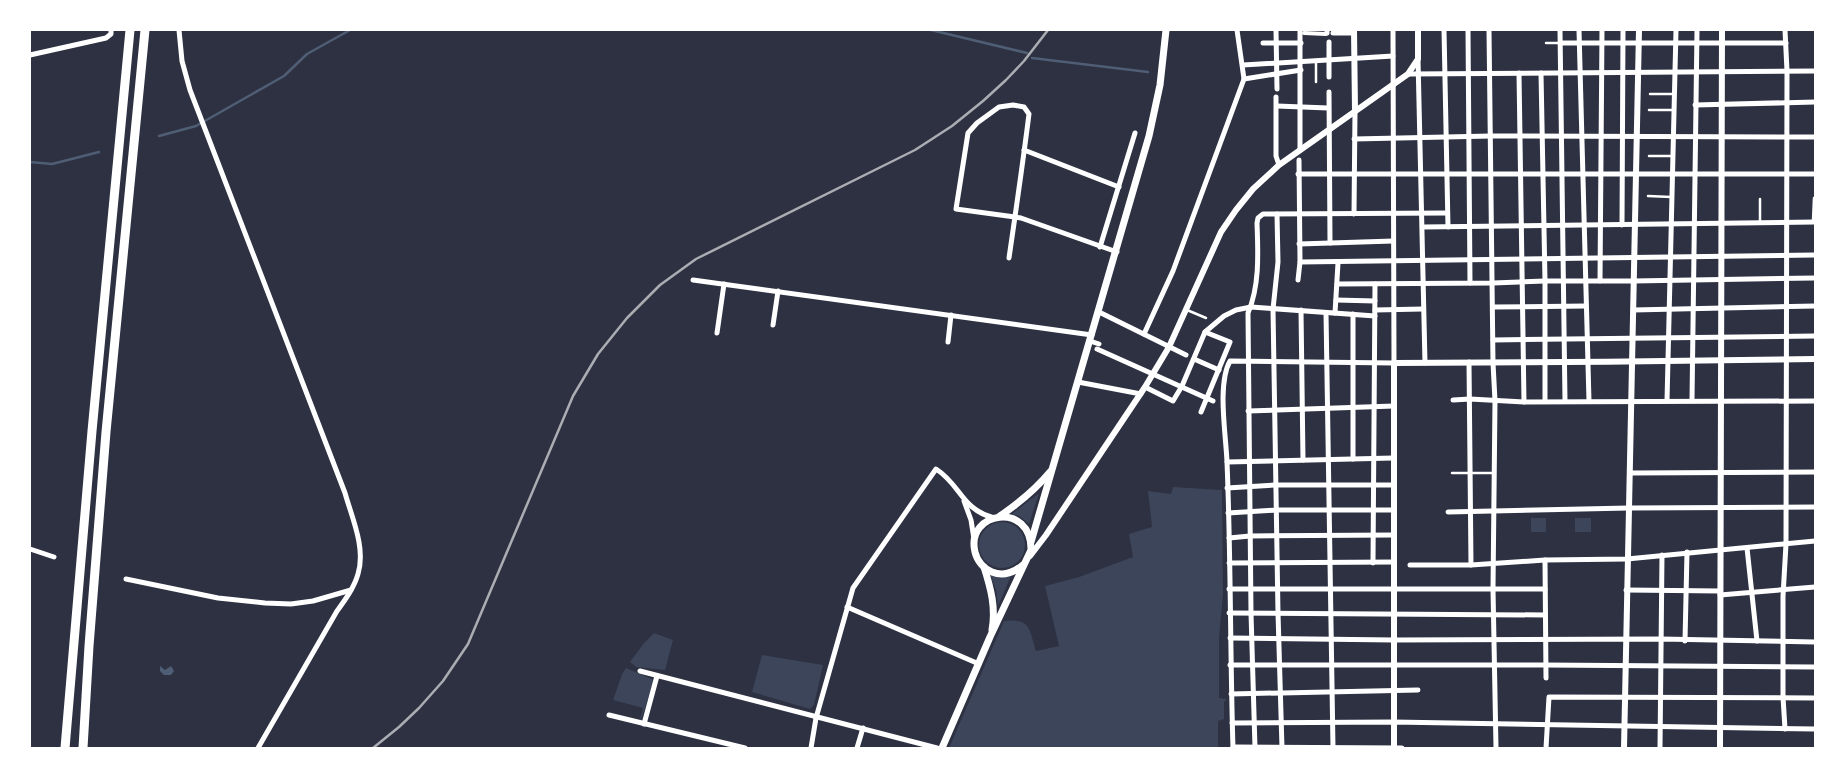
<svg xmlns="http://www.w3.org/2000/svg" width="1845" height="778" viewBox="0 0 1845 778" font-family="'DM Sans',sans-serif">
	<rect width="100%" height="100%" fill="#2d3142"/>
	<g fill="#3c4559">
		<path d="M1173,487L1222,490L1223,595L1219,637V698L1227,699L1224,702V719L1218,721V747L949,748L1004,621C1031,618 1029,629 1036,651L1059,646L1045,586L1079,577L1133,557L1129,534L1152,527L1148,491L1171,494Z"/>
		<path d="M1039,493L1029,524L1019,516L1012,514Z"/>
		<rect x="1531" y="518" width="15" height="14"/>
		<rect x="1575" y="518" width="16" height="14"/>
		<circle cx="1002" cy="545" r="23"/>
		<path d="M990,574L1000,577L1011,576L998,606L996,590Z"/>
		<path d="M654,633L673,640L665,670L636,667L630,662L644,643Z"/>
		<path d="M762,655L823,665L814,705L810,709L752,692Z"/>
		<path d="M626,668L654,680L641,720H640L643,708L613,700L622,674Z"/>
	</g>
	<path fill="#4f5d75" d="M160,666L165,670L171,666L174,671L171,675H164L160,671Z"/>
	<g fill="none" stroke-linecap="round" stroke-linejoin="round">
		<g stroke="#4f5d75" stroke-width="2.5">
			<path d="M931,30L1027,53"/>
			<path d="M1032,58L1148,72"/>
			<path d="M159,136L196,126L284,76L307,54L350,30"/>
			<path d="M30,162L52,164L99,152"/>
		</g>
		<g stroke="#fff" stroke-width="2.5">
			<path d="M1546,43H1559"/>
			<path d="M1316,82V62"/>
			<path d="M1650,94H1673"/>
			<path d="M1649,110H1673"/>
			<path d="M1649,156H1672"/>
			<path d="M1648,196L1671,197"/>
			<path d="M1760,199V221"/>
			<path d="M1813,221L1814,198"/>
			<path d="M1187,310L1206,318"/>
			<path d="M1452,473H1494"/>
		</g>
		<path stroke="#fff" stroke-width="4" d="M1304,33L1326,34"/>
		<g stroke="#fff" stroke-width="5">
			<path d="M179,30L182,61L190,90L345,493C352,518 366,548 358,574C354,588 345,600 337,611L258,748"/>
			<path d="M1276,30L1277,89"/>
			<path d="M1300,30V150"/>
			<path d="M1444,30L1448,227"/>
			<path d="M1468,30L1470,283"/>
			<path d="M1489,30L1493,363L1495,401L1493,589L1496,748"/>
			<path d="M1560,30L1565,401"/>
			<path d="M1579,30L1589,401"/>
			<path d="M1785,30L1787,71L1786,544L1783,596V697L1785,729"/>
			<path d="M1327,33V30"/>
			<path d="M1333,33H1354"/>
			<path d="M1263,43H1301"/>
			<path d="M1560,43H1786"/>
			<path d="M30,55L106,38L111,34V30"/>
			<path d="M1418,59L1425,363"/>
			<path d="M1243,65L1393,56"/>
			<path d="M1519,73L1524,402"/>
			<path d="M1541,73L1545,281V401"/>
			<path d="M1408,74L1815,71"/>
			<path d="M1329,77V42"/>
			<path d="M1244,79L1301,70"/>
			<path d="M1329,92L1330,243"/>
			<path d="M1276,97V156L1279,165"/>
			<path d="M1695,105L1815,102"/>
			<path d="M1277,106L1328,108"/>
			<path d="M1354,139L1491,136L1815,137"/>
			<path d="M1024,150L1119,187"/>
			<path d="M1298,174H1815"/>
			<path d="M1277,214L1278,262L1273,309L1278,613L1282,748"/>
			<path d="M1354,214L1355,111"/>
			<path d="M1622,225L1623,30"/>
			<path d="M1423,227L1815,222"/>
			<path d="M1299,244L1393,241"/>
			<path d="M1100,247L1135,133"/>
			<path d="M1009,258C1016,210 1023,162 1029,114L1024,107L1013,105L999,107L977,123L968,133L956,209L1015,217L1021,218L1117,252"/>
			<path d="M1300,262L1815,255"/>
			<path d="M693,280L1092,335"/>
			<path d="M1298,280L1300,262L1299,160"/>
			<path d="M1600,281L1602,30"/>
			<path d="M1337,284L1493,283L1545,281H1633L1815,278"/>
			<path d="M1336,300L1375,301"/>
			<path d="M1493,307L1586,306"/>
			<path d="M1301,310L1303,460"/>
			<path d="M1375,310L1423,309"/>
			<path d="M1633,310L1815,306"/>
			<path d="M1099,312L1186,355"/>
			<path d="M1326,313L1333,748"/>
			<path d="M1335,313L1338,263"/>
			<path d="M773,325L778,291"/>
			<path d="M717,333L724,284"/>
			<path d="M1144,334L1173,271L1244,79L1237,30"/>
			<path d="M1493,340L1815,336"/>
			<path d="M1090,341L1099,344"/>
			<path d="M948,342L951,315"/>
			<path d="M1097,349L1213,401"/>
			<path d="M1194,359L1219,370"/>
			<path d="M1469,362L1471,565"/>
			<path d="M1078,382L1141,394"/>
			<path d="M1145,387L1173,401L1182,386L1205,332L1224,316L1236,310L1251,307L1375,316"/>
			<path d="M1453,400L1470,399L1524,402L1815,401"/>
			<path d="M1692,400L1697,30"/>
			<path d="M1667,401L1676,30"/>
			<path d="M1248,411L1394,406"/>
			<path d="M1201,412L1230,342L1205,332"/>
			<path d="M1353,459V314"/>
			<path d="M1227,462L1393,458"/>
			<path d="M1630,473L1815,472"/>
			<path d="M1227,488L1276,485H1393"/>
			<path d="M964,501L971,520L974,539"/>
			<path d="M1448,512L1629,508L1815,507"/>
			<path d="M1228,513L1277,510H1394"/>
			<path d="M1229,538L1250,536L1394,535"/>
			<path d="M1747,548L1757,641"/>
			<path d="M30,549L54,557"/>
			<path d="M1545,560L1546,678"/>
			<path d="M1229,563L1394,562"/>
			<path d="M1373,563L1375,284"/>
			<path d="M1410,565H1471L1545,560L1627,559L1815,541"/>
			<path d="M126,579L218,598L265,603L291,604L313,601L351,590"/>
			<path d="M1229,589H1545"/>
			<path d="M1626,590L1720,591"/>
			<path d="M1720,595L1815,587"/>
			<path d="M847,607L979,664"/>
			<path d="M1229,613L1545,615"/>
			<path d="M1230,638L1394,640L1661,639L1815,642"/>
			<path d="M1685,641L1687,552"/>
			<path d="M1230,665H1545L1815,667"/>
			<path d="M640,671L937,748"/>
			<path d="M1231,694L1418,690"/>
			<path d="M609,715L745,748"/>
			<path d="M1232,723L1393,722L1815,729"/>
			<path d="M644,724L657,676"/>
			<path d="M1233,747L1402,748"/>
			<path d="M811,748L816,718L853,588L936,469C961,485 961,509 994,518"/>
			<path d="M857,748L863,728"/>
			<path d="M1233,748C1230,653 1231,558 1227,462C1226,435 1217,384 1230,361L1394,363L1393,30"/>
			<path d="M1255,748L1251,613L1248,313C1260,285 1258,252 1257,223L1258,218L1263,214L1447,213"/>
			<path d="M1546,748L1549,697L1815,698"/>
			<path d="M1660,748L1662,555"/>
		</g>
		<g stroke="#fff" stroke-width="6">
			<path d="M1354,30L1355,111"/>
			<path d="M1030,556L1046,535L1145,387L1169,347L1221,232L1236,210L1253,189L1279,165L1408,74L1418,59V30"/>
			<path d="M1394,748V363C1534,363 1675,361 1815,359"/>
			<path d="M1624,748L1639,30"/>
			<path d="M1720,748L1722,30"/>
		</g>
		<g stroke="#fff" stroke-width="7">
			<path d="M1000,516C1019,503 1035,490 1050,472"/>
			<path d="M1031,542L1149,136L1160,85L1166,30"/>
			<path d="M984,567C991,589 996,608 992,630"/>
			<path d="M942,748L990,637L1031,550C1032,501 965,511 975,552C977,561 984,569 992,572C1004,577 1015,572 1024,564"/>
		</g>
		<g stroke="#fff" stroke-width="9">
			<path d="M65,748L92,431L130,30"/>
			<path d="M83,748L89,646L106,432L145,30"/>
		</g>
		<path stroke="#abadb3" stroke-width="2.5" d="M373,748L399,727L419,708L443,681L468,644L573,396L598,354L627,318L660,285L696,259L915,150L952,126L983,101L1006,80L1024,61L1048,30"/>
	</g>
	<rect width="1845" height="778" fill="none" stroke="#ffffff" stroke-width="62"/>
</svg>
